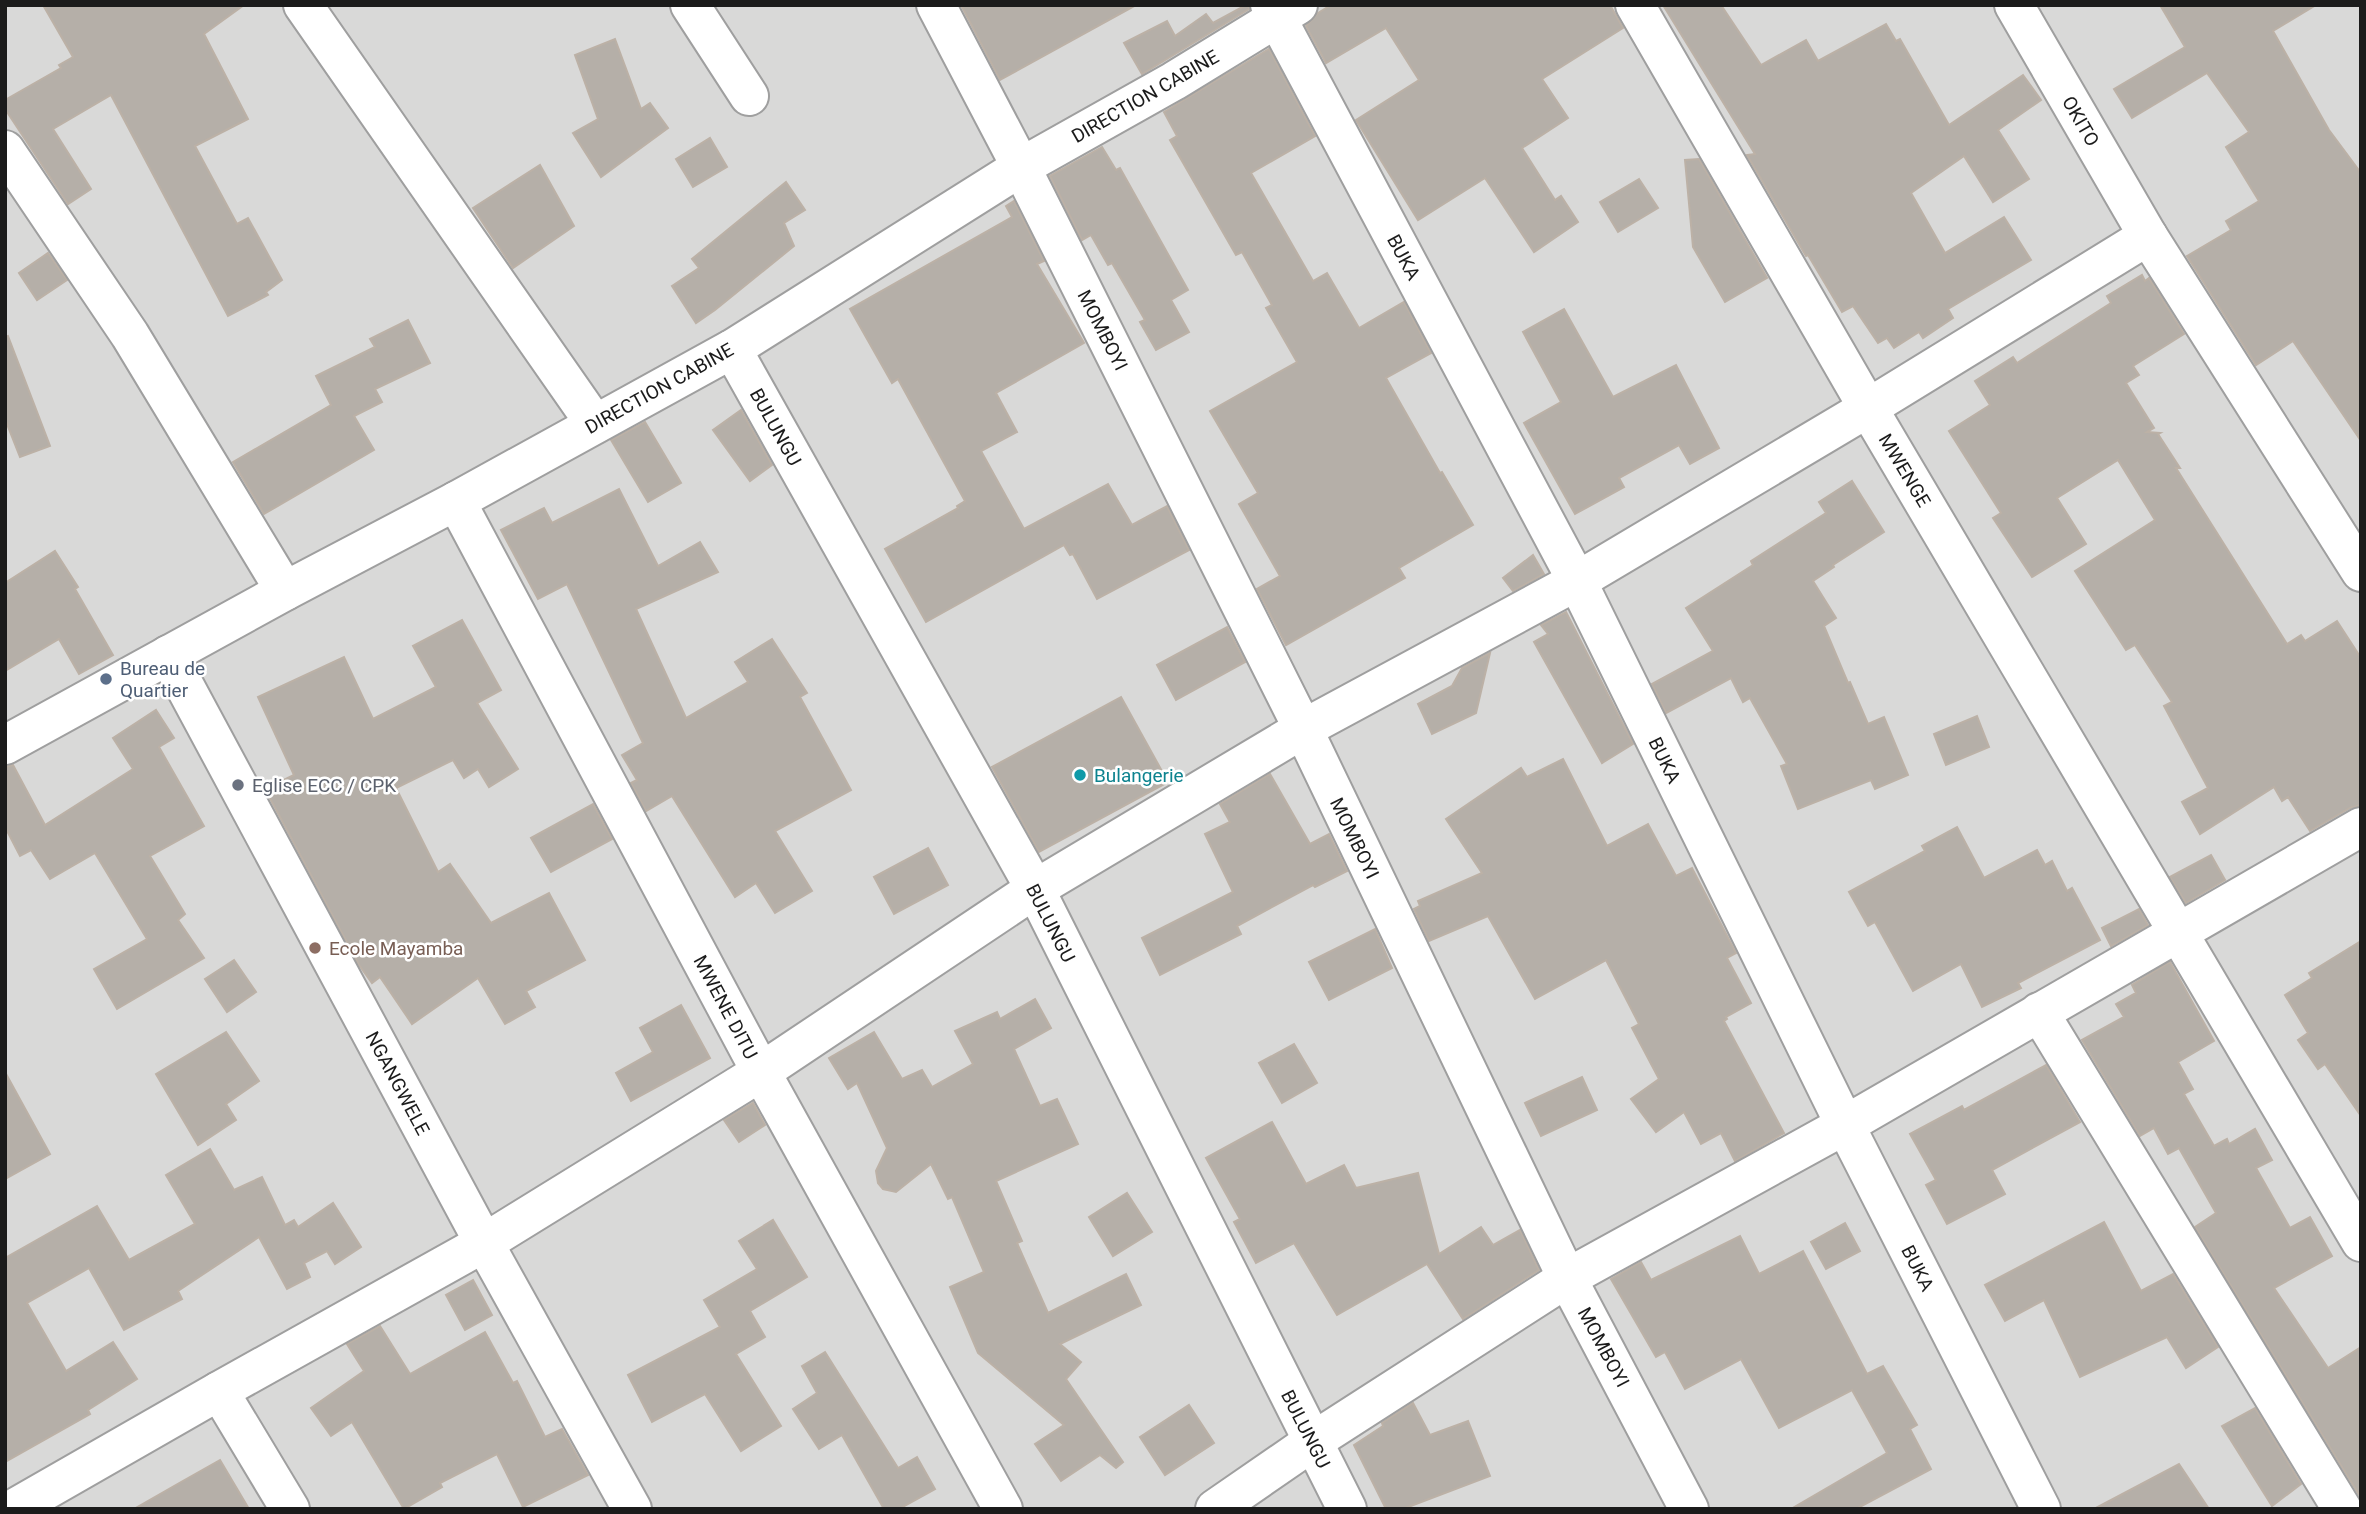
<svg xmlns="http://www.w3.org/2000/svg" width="2366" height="1514" viewBox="0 0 2366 1514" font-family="Roboto,sans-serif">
	<rect width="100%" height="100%" fill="#ece9e2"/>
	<rect fill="#d9d9d8" x="5" y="5" width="2356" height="1504"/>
	<g fill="#b5afa8" stroke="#bcb1a6" stroke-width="2">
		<path d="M43,5H244L204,34L248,119L195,146L237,224L248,218L282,280L266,292L268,295L228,316L111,95L53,129L91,189L68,204L5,109V100L61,68L59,65L73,57Z"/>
		<path d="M961,5H1136L1000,80Z"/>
		<path d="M1246,5H1248L1249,9L1142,74L1124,43L1167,21L1175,36L1206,14L1213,23Z"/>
		<path d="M1331,5H1610L1623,28L1542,79L1568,118L1522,148L1555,200L1561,196L1578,222L1534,252L1485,178L1418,220L1356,120L1419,80L1386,28L1326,63L1306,26L1318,13Z"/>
		<path d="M1663,5H1721L1761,65L1806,40L1818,61L1886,24L1896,41L1900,39L1949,125L2023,75L2041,100L1998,130L2029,179L1993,202L1964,156L1911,193L1945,253L2004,217L2031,260L1948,309L1953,318L1923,338L1919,332L1894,348L1887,338L1878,343L1853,306L1842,312L1808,255L1806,256L1747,155L1755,154Z"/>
		<path d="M2160,5H2316L2273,31L2329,130L2361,173V441L2293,341L2256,365L2187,256L2231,230L2226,221L2259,201L2226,147L2249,132L2207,73L2132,118L2114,89L2185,47Z"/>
		<path d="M615,39L641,109L650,103L668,128L601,177L573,133L598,119L575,55Z"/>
		<path d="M1269,49L1315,136L1251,173L1313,281L1327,273L1359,328L1404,302L1431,353L1386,378L1440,473L1442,472L1473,525L1399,568L1405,578L1286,645L1257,589L1280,576L1239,504L1258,493L1210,411L1297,362L1266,308L1272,305L1242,252L1236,255L1170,140L1177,136L1164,112Z"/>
		<path d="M710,138L727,167L693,187L676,159Z"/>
		<path d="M1102,147L1116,170L1120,168L1188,290L1171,300L1189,332L1156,350L1140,322L1145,320L1112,263L1108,265L1091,235L1082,240L1050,176Z"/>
		<path d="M1699,159L1767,278L1725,302L1693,247L1685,160Z"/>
		<path d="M540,165L574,226L513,268L473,208Z"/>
		<path d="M1639,179L1658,208L1618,232L1600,202Z"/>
		<path d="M786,182L805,210L784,223L794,246L715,310L696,323L672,286L699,268L692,259Z"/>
		<path d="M1014,201L1044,261L1037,264L1084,343L996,393L1017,432L981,451L1024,529L1108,484L1132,525L1167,506L1189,550L1097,599L1073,554L1070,555L1064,545L926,622L885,549L958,508L957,506L965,501L898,379L892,383L850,309L1012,217L1006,206Z"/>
		<path d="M48,253L67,280L37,300L19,273Z"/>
		<path d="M2142,275L2145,281L2149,278L2184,334L2133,366L2139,375L2126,383L2154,428L2147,432L2160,433L2158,434L2180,468H2176L2287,644L2301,635L2305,641L2337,621L2361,658V805L2350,808L2310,831L2288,797L2282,801L2274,787L2200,834L2182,802L2208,788L2164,706L2172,702L2135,645L2126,650L2075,571L2155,520L2118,460L2057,498L2086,544L2032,577L1993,518L2001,513L1949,431L1990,405L1975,381L2013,357L2017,363L2111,303L2107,296Z"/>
		<path d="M1564,309L1613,397L1676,365L1719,448L1690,464L1679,445L1619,478L1624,487L1575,514L1524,423L1561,402L1523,332Z"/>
		<path d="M408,320L430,363L375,389L382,402L354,416L374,450L264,514L233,462L331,405L316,376L375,347L370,339Z"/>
		<path d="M8,336L50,446L20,457L5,419V337Z"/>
		<path d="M741,410L772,465L750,481L713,430Z"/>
		<path d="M645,422L681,483L648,502L611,440Z"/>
		<path d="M1852,481L1884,532L1833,565L1834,567L1813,581L1836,618L1824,626L1848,683L1850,682L1868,724L1884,717L1908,775L1875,789L1871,780L1798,809L1781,766L1787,764L1750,698L1743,702L1731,678L1666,713L1652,684L1713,651L1686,608L1753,565L1751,561L1826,513L1819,502Z"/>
		<path d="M619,489L658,566L700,542L718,572L636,609L686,718L748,682L735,662L772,639L807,693L800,697L851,790L775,831L812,891L775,913L756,883L735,897L672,796L646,811L631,783L637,780L622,755L643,743L567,584L538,599L501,530L544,508L552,523Z"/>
		<path d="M55,551L78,587L75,589L113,655L79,674L59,639L5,671V583Z"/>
		<path d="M1533,555L1544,574L1513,591L1503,578Z"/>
		<path d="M1566,612L1633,744L1602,763L1534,642L1548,634L1541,625Z"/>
		<path d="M462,620L501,690L477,703L518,769L489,787L478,769L464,778L453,760L396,788L438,872L450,864L491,923L549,893L585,960L526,991L535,1007L505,1024L478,978L412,1024L380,977L372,983L359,965L265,789L294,775L258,697L344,657L373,719L436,687L413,646Z"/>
		<path d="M1227,627L1245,662L1176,700L1157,665Z"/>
		<path d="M1490,653L1476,713L1432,734L1418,704L1452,686L1462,668Z"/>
		<path d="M1121,697L1168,782L1039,852L992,767Z"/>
		<path d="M156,710L174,738L159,747L204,826L150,856L185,914L178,920L204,958L117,1009L94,969L147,939L95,853L50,879L31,850L20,856L5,827V767L13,765L45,825L133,769L113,738Z"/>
		<path d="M1977,716L1989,747L1946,765L1934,734Z"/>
		<path d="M1563,759L1607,846L1648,824L1676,876L1692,868L1736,953L1727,958L1751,1003L1726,1017L1727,1019L1724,1021L1784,1133L1735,1161L1721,1133L1701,1144L1684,1112L1656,1132L1631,1099L1659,1079L1632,1028L1639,1024L1606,960L1535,999L1488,916L1429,941L1414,909L1420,906L1418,901L1482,873L1446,819L1521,768L1527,777Z"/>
		<path d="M1270,774L1310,844L1329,834L1347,871L1315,887L1313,885L1237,926L1241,934L1160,975L1142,938L1233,892L1205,834L1230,822L1220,804Z"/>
		<path d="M593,804L612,839L551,872L531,838Z"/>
		<path d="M1957,827L1984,878L2037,850L2045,865L2052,861L2067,891L2072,888L2100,940L2018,983L2021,988L1982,1007L1961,964L1913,991L1875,922L1868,926L1849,892L1925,851L1922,846Z"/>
		<path d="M928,848L948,885L894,914L874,877Z"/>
		<path d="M2211,855L2225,880L2186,903L2170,877Z"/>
		<path d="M2139,909L2148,925L2111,946L2102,928Z"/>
		<path d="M1375,929L1392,968L1329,1000L1309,962Z"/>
		<path d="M2361,941V1116L2325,1064L2318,1069L2298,1040L2308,1033L2285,995L2312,978L2309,973Z"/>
		<path d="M234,960L256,992L227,1012L205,979Z"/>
		<path d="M2170,962L2214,1041L2178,1062L2193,1089L2184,1094L2214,1146L2227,1139L2229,1144L2255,1129L2272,1160L2256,1168L2290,1228L2310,1217L2332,1256L2274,1288L2328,1368L2361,1347V1498L2195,1227L2216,1213L2179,1148L2168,1154L2154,1128L2140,1136L2082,1040L2124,1017L2116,1004L2136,993L2132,985Z"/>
		<path d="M1035,999L1051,1028L1014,1049L1040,1106L1057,1099L1078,1144L996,1181L1022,1241L1017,1243L1048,1313L1126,1274L1141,1305L1060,1344L1081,1362L1066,1379L1123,1462L1116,1468L1100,1455L1061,1481L1035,1444L1064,1425L978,1353L950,1287L984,1272L952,1197L948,1199L931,1164L896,1192L883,1189L878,1183L876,1171L887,1148L857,1083L848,1089L829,1058L874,1032L902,1079L922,1070L932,1087L973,1064L955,1031L997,1012L1000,1019Z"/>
		<path d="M681,1005L710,1058L631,1101L616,1073L653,1052L640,1028Z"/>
		<path d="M226,1032L259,1081L226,1104L236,1120L198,1145L156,1074Z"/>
		<path d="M1294,1044L1317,1083L1282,1103L1259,1063Z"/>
		<path d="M2046,1065L2080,1122L1992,1170L2005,1194L1947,1224L1926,1185L1936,1180L1910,1134L1962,1106L1964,1110Z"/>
		<path d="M5,1072L50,1154L5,1179Z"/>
		<path d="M1582,1077L1597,1110L1541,1136L1525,1103Z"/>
		<path d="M753,1103L765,1125L739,1142L724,1120Z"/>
		<path d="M1272,1122L1306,1184L1344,1165L1356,1188L1418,1173L1439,1254L1481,1227L1493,1245L1520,1230L1539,1270L1463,1319L1427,1264L1337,1315L1294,1243L1256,1263L1234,1222L1240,1219L1206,1158Z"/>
		<path d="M210,1149L234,1190L262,1177L285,1225L294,1220L298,1227L333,1203L361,1247L335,1264L327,1251L304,1263L310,1277L287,1289L259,1237L178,1291L182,1299L124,1330L89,1268L27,1303L66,1371L113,1342L137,1379L88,1410L90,1414L5,1462V1258L97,1206L129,1260L195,1224L166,1175Z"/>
		<path d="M1127,1193L1152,1232L1113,1256L1089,1217Z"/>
		<path d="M773,1220L807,1277L750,1311L765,1337L736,1354L781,1426L741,1451L705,1394L652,1422L628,1375L720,1327L704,1300L757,1269L739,1241Z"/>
		<path d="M2104,1222L2141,1291L2173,1274L2218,1347L2186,1368L2167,1337L2080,1377L2044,1300L2005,1321L1985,1285Z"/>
		<path d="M1845,1223L1860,1251L1826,1269L1811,1242Z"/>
		<path d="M1740,1236L1759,1274L1803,1251L1867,1374L1883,1366L1917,1425L1910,1429L1931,1469L1856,1509H1791L1887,1453L1852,1390L1779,1428L1741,1359L1685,1389L1665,1352L1656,1357L1611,1279L1641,1262L1651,1280Z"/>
		<path d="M473,1280L492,1315L465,1330L446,1295Z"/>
		<path d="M380,1326L410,1374L485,1332L513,1383L517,1381L545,1437L562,1429L588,1475L523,1507L497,1454L440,1483L442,1487L404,1509L352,1422L331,1436L311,1408L364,1371L347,1344Z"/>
		<path d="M825,1352L898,1468L917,1457L935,1489L899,1509H884L842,1435L819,1449L793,1409L817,1393L802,1366Z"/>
		<path d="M1413,1403L1430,1435L1468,1421L1490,1476L1403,1509H1386L1354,1445L1383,1426L1382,1423Z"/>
		<path d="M1189,1405L1214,1443L1165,1475L1140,1437Z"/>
		<path d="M2255,1408L2301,1484L2272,1506L2222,1426Z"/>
		<path d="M220,1460L249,1509H134L181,1482Z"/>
		<path d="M2179,1464L2209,1509H2094Z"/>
	</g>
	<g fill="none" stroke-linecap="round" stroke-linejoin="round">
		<g stroke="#9f9f9f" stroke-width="42">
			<g id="minor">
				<path d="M303,5L595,424"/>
				<path d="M690,5L749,96"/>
				<path d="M936,5L1021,167L1303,729L1567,1278L1689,1509"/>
				<path d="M1270,5L1577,581L1845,1125L2041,1509"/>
				<path d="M1635,5L1868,408L2361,1242"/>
				<path d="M2014,5L2148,236L2361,572"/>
				<path d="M5,150L130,335L285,591"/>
				<path d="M732,349L1035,889L1347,1509"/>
				<path d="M456,501L761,1072L1003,1509"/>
				<path d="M168,655L484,1243L632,1509"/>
				<path d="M5,745L285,591L456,501L732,349L1021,167L1174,81L1298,5"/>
				<path d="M2039,1012L2342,1509"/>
				<path d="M219,1391L290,1509"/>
				<path d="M13,1509L219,1391L484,1243L761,1072L1035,889L1303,729L1577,581L1868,408L2148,236"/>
				<path d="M1215,1509L1312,1442L1567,1278L1845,1125L2361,827"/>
			</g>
		</g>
		<use href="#minor" stroke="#fff" stroke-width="38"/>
	</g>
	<circle fill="#5c6f8a" stroke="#fff" stroke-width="2.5" cx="106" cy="679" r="7"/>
	<circle fill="#0f9aa8" stroke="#fff" stroke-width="2.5" cx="1080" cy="775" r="7"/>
	<circle fill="#6b7280" stroke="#fff" stroke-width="2.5" cx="238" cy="785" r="7"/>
	<circle fill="#8d6e63" stroke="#fff" stroke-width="2.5" cx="315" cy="948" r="7"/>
	<g text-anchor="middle" stroke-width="5" stroke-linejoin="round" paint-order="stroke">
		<g font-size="19" fill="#1b1b1b" stroke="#fff">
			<text transform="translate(1145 96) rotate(-30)" y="7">DIRECTION CABINE</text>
			<text transform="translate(2081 121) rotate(60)" y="7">OKITO</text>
			<text transform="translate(1404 257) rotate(62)" y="7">BUKA</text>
			<text transform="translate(1103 330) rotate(63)" y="7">MOMBOYI</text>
			<text transform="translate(659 388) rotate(-29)" y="7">DIRECTION CABINE</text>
			<text transform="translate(776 427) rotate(61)" y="7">BULUNGU</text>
			<text transform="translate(1905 470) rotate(59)" y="7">MWENGE</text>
			<text transform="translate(1665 760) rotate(64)" y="7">BUKA</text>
			<text transform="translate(1355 838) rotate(64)" y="7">MOMBOYI</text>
			<text transform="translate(1051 923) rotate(63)" y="7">BULUNGU</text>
			<text transform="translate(726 1007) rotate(62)" y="7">MWENE DITU</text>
			<text transform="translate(398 1083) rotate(62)" y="7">NGANGWELE</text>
			<text transform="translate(1918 1268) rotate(63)" y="7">BUKA</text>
			<text transform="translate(1604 1347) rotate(62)" y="7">MOMBOYI</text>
			<text transform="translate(1306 1429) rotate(63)" y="7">BULUNGU</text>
		</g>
		<g font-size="19" fill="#4e5e75" stroke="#fff" text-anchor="start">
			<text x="120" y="675">Bureau de<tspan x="120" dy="22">Quartier</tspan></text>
		</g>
		<g font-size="19" fill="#0d838f" stroke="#fff" text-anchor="start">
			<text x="1094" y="782">Bulangerie</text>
		</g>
		<g font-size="19" fill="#5b616d" stroke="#fff" text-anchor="start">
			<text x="252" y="792">Eglise ECC / CPK</text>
		</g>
		<g font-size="19" fill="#785e54" stroke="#fff" text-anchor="start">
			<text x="329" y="955">Ecole Mayamba</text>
		</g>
	</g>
	<rect width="2366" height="1514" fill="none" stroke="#1b1b1b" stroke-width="14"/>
</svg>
